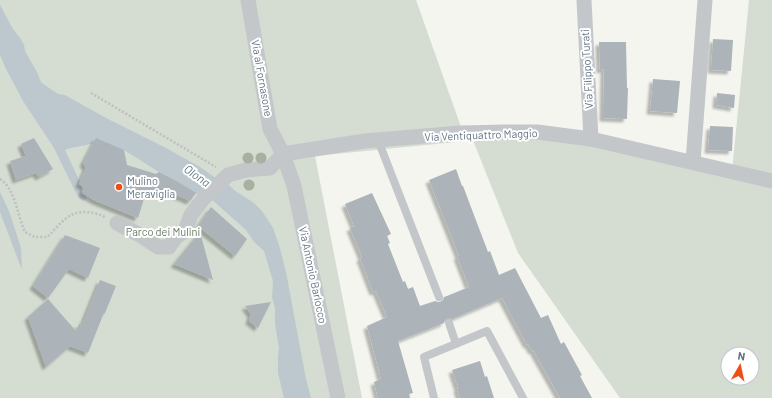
<svg xmlns="http://www.w3.org/2000/svg" width="772" height="398" viewBox="0 0 772 398" font-family="Barlow,sans-serif">
	<defs>
		<filter id="shadow"><feDropShadow dx="-3.5" dy="3.5" stdDeviation="1" flood-color="#0004"/></filter>
	</defs>
	<rect width="100%" height="100%" fill="#f5f5f0"/>
	<g fill="#d5dcd1" fill-rule="evenodd">
		<path d="M0,0H416L466,141L315,156L362,398H0Z"/>
		<path d="M749,0H772V398H620L518,253L470,133L537,132L732,171ZM728,354H752V378H728Z"/>
	</g>
	<g fill="#bcc8cd">
		<path d="M0,5L13,29L20,38L24,45L25,51L38,74L40,80L42,83L58,94L65,95L106,118L166,148L200,167L217,179L227,183L234,190L254,203L262,211L273,228L279,245L286,272L306,379L311,398H284L278,373V357L279,348L275,324V308L272,297L273,281L264,251L254,242L246,230L209,197L202,193L196,194L173,179L159,172L124,150L96,143L71,148L65,150L80,182L79,184L81,185L82,193L87,196L84,201L80,199L75,191L54,148L23,101L6,69L0,55Z"/>
		<path d="M0,192L9,211L21,248L22,270L0,212Z"/>
	</g>
	<g fill="#acb3b9" filter="url(#shadow)">
		<path d="M713,39L733,40L731,71L711,70Z"/>
		<path d="M599,42H626L627,88H628L627,119L603,118L604,69L600,70Z"/>
		<path d="M653,79L680,81L677,113L650,111Z"/>
		<path d="M717,93L735,95L734,108L716,105Z"/>
		<path d="M710,126L733,127L732,151L708,150Z"/>
		<path d="M34,138L53,169L39,177L36,173L16,180L10,161L26,156L21,144Z"/>
		<path d="M96,138L124,150L127,165L156,174L159,172L173,179L196,193L190,201L160,188L158,193L146,192L138,218L96,201L82,193L84,187L79,184L86,167L83,163Z"/>
		<path d="M456,169L462,186H463L488,252L490,251L499,275L515,268L541,318L548,315L561,344L564,342L582,375L580,376L592,398H560L533,350L532,351L528,344L527,345L502,298L452,319L450,318H447L445,320L444,323L398,341L413,393L409,394L410,398H378L374,382L381,379L367,326L387,317L376,291L373,292L360,258L362,257L350,228L354,226L345,204L372,193L391,234L387,236L390,243L388,244L403,282L405,281L408,289L413,287L420,306L435,301L438,302H441L443,300L444,297L447,296L469,287L457,256H459L429,180Z"/>
		<path d="M211,207L247,239L235,256L198,226Z"/>
		<path d="M200,232L213,280L174,264Z"/>
		<path d="M65,235L100,248L88,278L69,269L48,298L33,286Z"/>
		<path d="M100,280L116,286L105,313L103,315L88,353L70,346L46,367L28,317L48,299L76,331L79,324L82,325Z"/>
		<path d="M271,302L258,328L249,321L251,314L245,306Z"/>
		<path d="M480,361L485,377L487,376L494,398H460L457,389L458,388L452,370Z"/>
	</g>
	<g fill="none" stroke-linecap="round" stroke-linejoin="round">
		<g stroke="#bdbfc1" stroke-width="2.5" stroke-dasharray="2 2" stroke-linecap="butt">
			<path d="M91,93L216,167"/>
			<path d="M0,179C16,190 17,215 25,232L35,237H47C54,231 60,222 68,217C79,209 95,212 105,217"/>
		</g>
		<g stroke="#c3c7ca" stroke-width="8">
			<path d="M378,140L439,297"/>
			<path d="M449,323L456,344"/>
			<path d="M434,398L424,357L487,331L523,398"/>
		</g>
		<g stroke="#c3c7ca" stroke-width="15">
			<path d="M248,0L270,129L283,154L294,186L338,398"/>
			<path d="M584,0L591,139"/>
			<path d="M283,154L365,141L460,133L505,132H537L591,139L772,181"/>
			<path d="M693,162L705,0"/>
			<path d="M117,223L138,234L158,247H169L176,237L185,231L191,215L203,199L228,175L246,170L270,168L283,154"/>
		</g>
	</g>
	<g fill="#a6b1a1">
		<circle cx="248" cy="158" r="5.5"/>
		<circle cx="261" cy="158" r="5.5"/>
		<circle cx="249" cy="185" r="5.5"/>
	</g>
	<circle fill="#ef4e15" stroke="#fff" stroke-width="1.5" cx="119" cy="187" r="4"/>
	<g text-anchor="middle" stroke-width="4" stroke-linejoin="round" paint-order="stroke">
		<g font-size="11" fill="#617383" stroke="#fff">
			<text transform="translate(587 69) rotate(-93)" y="4">Via Filippo Turati</text>
			<text transform="translate(262 78) rotate(80)" y="4">Via al Fornasone</text>
			<text transform="translate(481 135) rotate(-2)" y="4">Via Ventiquattro Maggio</text>
			<text transform="translate(313 275) rotate(78)" y="4">Via Antonio Barlocco</text>
		</g>
		<g font-size="11" fill="#617383" stroke="#fff" text-anchor="start">
			<text x="127" y="185">Mulino<tspan x="127" dy="13">Meraviglia</tspan></text>
		</g>
		<g font-size="11" fill="#657a61" stroke="#fff">
			<text x="163" y="236">Parco dei Mulini</text>
		</g>
		<g font-size="12" font-style="italic" fill="#5d7781" stroke="#fff">
			<text transform="translate(197 176) rotate(35)" y="4">Olona</text>
		</g>
	</g>
	<g transform="translate(740 366) rotate(9)"><circle r="19" fill="#ffffff" stroke="#c0c7cd"/>
	<path d="M0-3L7 15L0 10L-7 15Z" fill="#ef4e15"/>
	<text y="-6" font-size="11" font-weight="bold" text-anchor="middle" fill="#617383">N</text>
	</g>
</svg>
